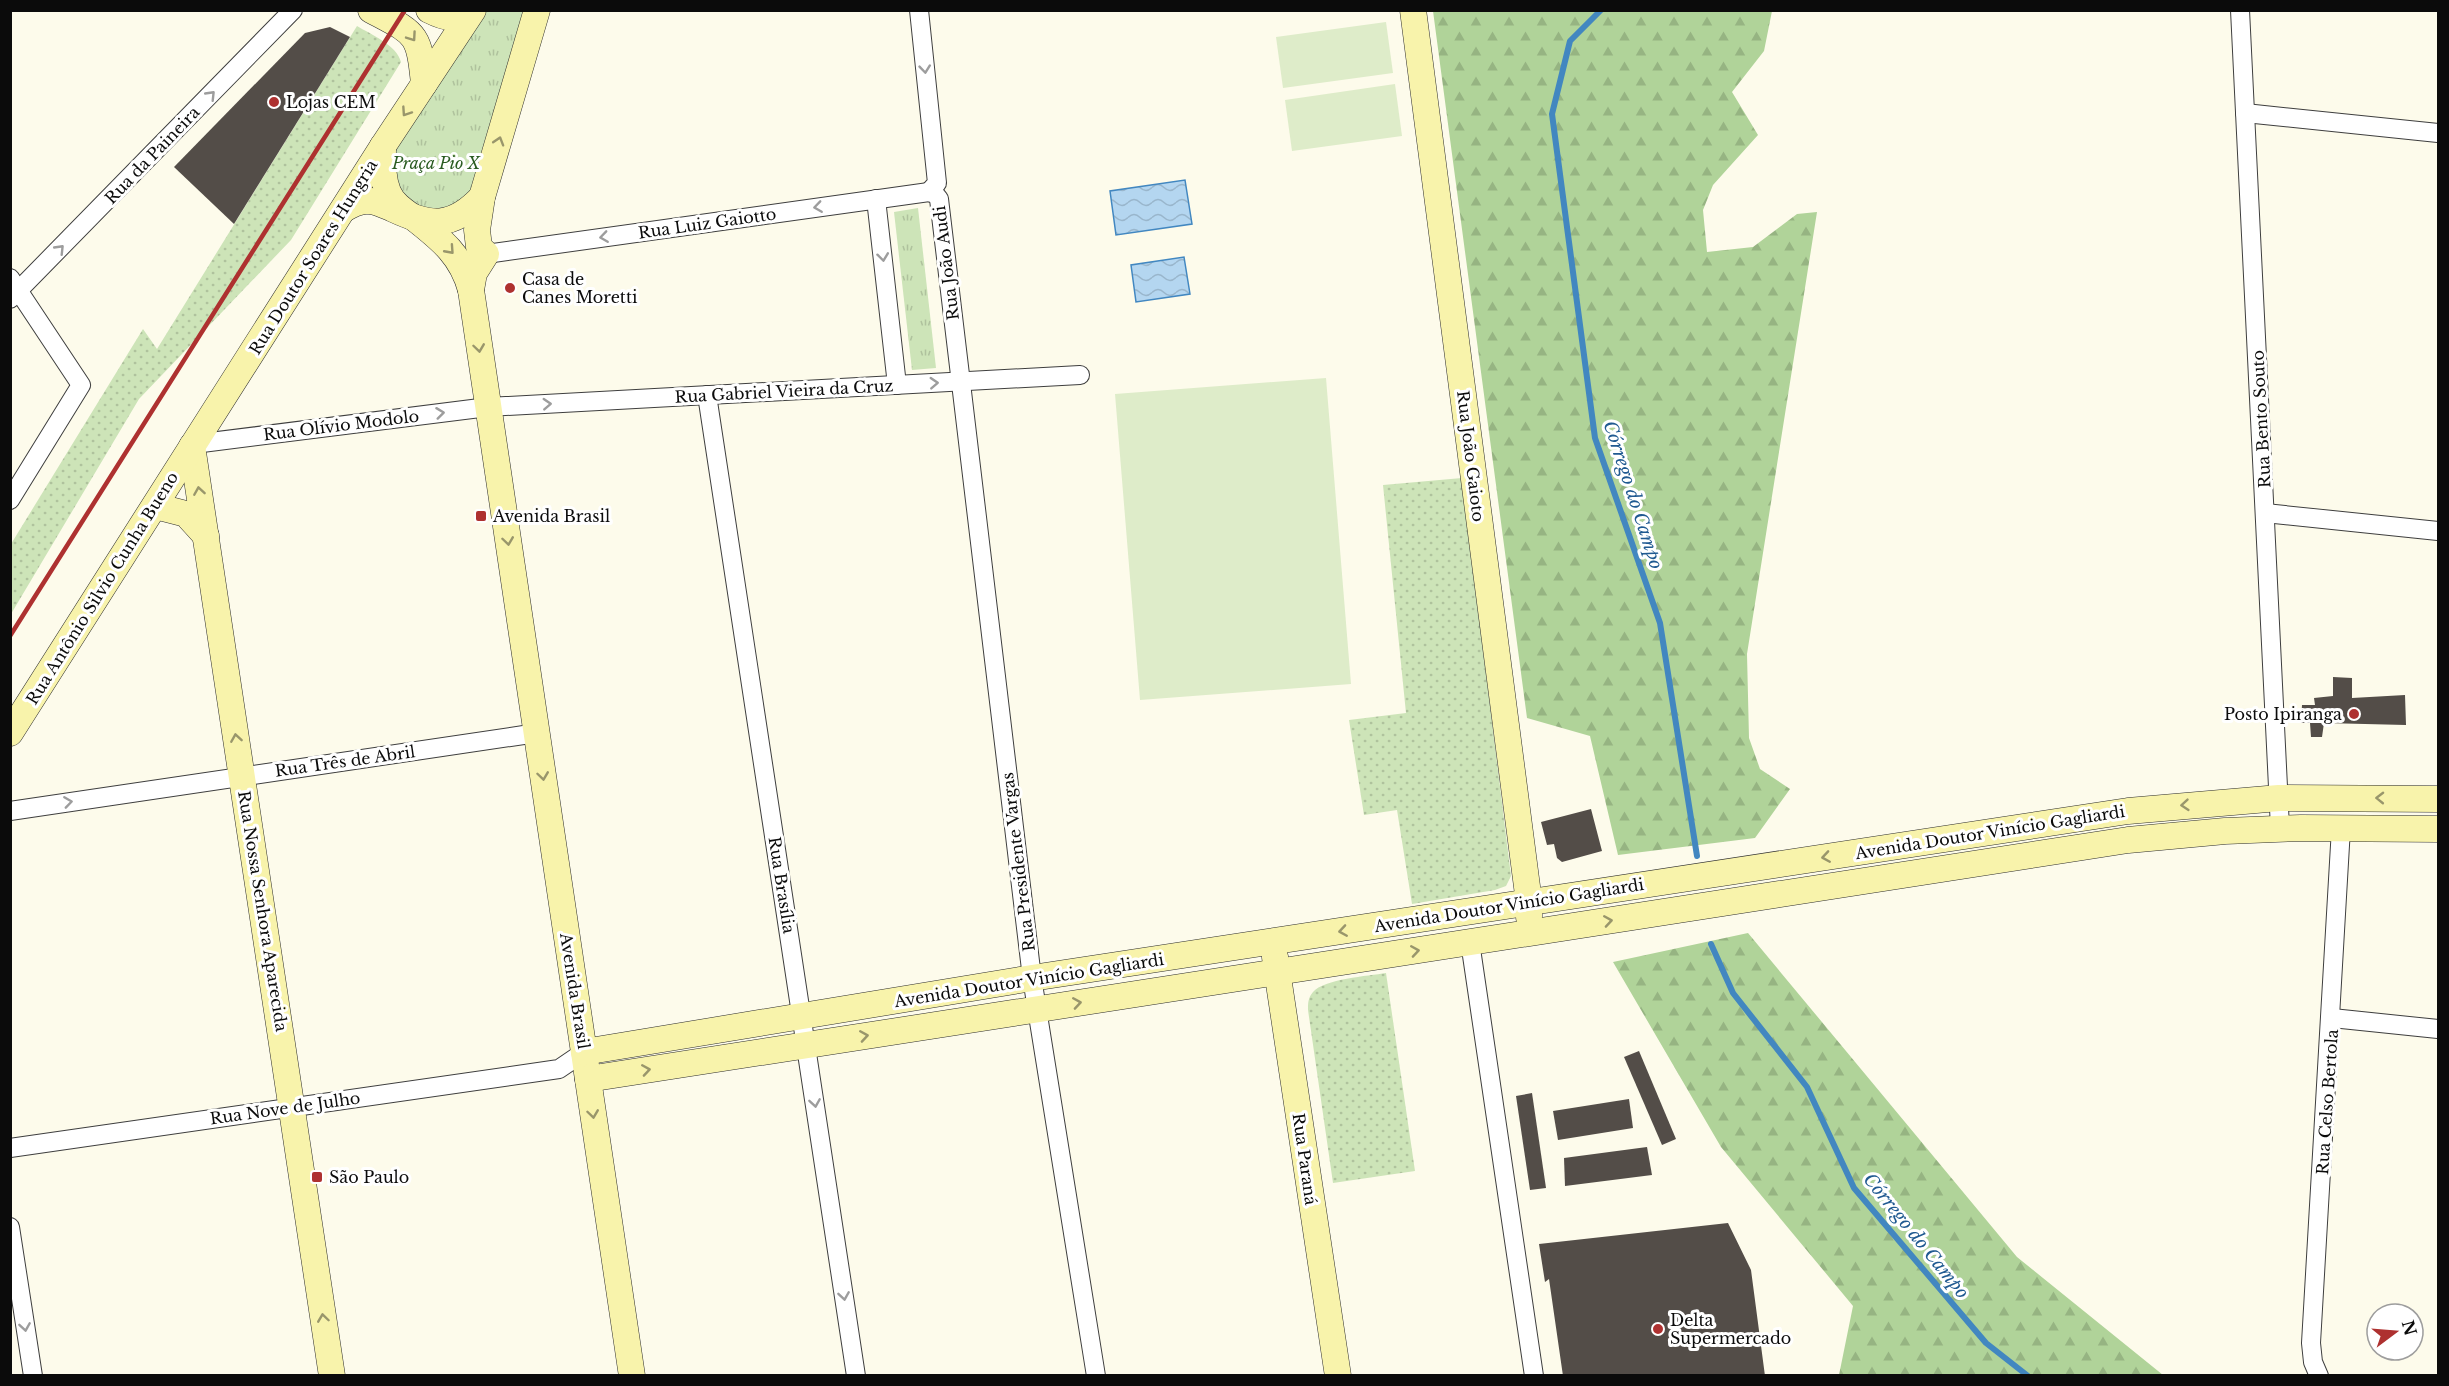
<svg xmlns="http://www.w3.org/2000/svg" width="2449" height="1386" viewBox="0 0 2449 1386" font-family="'Libre Baskerville',serif">
	<defs>
		<pattern id="grass-dots" width="8" height="8" patternUnits="userSpaceOnUse" patternTransform="scale(1.5)"><rect width="8" height="8" fill="#cde4b8"/><path d="M2 2h.1M6 6h.1" fill="none" stroke="#afc29d" stroke-width="1.8" stroke-linecap="round"/></pattern>
		<pattern id="forest-firs" width="22" height="20" patternUnits="userSpaceOnUse" patternTransform="scale(1.5)"><rect width="22" height="20" fill="#b0d399"/><path d="M5 1l3.5 6h-7zM16 11l3.5 6h-7z" fill="#96b482"/></pattern>
		<pattern id="park-tufts" width="24" height="20" patternUnits="userSpaceOnUse" patternTransform="scale(1.5)"><rect width="24" height="20" fill="#cde4b8"/><path d="M3 7l-1-3M5 7V3M7 7l1-3M15 17l-1-3M17 17v-4M19 17l1-3" fill="none" stroke="#afc29d"/></pattern>
		<pattern id="water-waves" width="16" height="10" patternUnits="userSpaceOnUse" patternTransform="scale(1.5)"><rect width="16" height="10" fill="#b4d6f0"/><path d="M0 5q4-4 8 0t8 0" fill="none" stroke="#99b6cc"/></pattern>
	</defs>
	<rect width="100%" height="100%" fill="#fdfbeb"/>
	<g fill="url(#grass-dots)">
		<path d="M357,26C370,34 397,45 401,62L291,240L139,399L11,614V544L143,329L157,349Z"/>
		<path d="M1462,478L1511,876L1506,886L1495,890L1412,904L1397,810L1364,815L1349,720L1406,713L1383,485Z"/>
		<path d="M1386,973L1415,1171L1333,1183L1308,1010C1308,1003 1308,998 1313,992C1324,979 1368,976 1386,973Z"/>
	</g>
	<g fill="url(#forest-firs)">
		<path d="M1433,11H1772L1764,51L1732,92L1758,135L1713,185L1703,210L1707,252L1753,247L1797,214L1817,212L1747,654L1749,738L1760,769L1790,789L1755,838L1618,855L1590,736L1527,718Z"/>
		<path d="M1748,933L2017,1257L2163,1375H1839L1853,1306L1721,1147L1613,962Z"/>
	</g>
	<g fill="url(#park-tufts)">
		<path d="M483,11H531L473,191L453,209L414,208L395,186L394,145Z"/>
		<path d="M918,208L936,368L912,370L894,212Z"/>
	</g>
	<g fill="#deecc9">
		<path d="M1386,22L1393,73L1283,88L1276,37Z"/>
		<path d="M1395,84L1402,136L1292,151L1285,100Z"/>
		<path d="M1326,378L1351,684L1140,700L1115,394Z"/>
	</g>
	<g fill="url(#water-waves)" stroke="#4287c0" stroke-width="1.5">
		<path d="M1185,180L1192,224L1116,235L1110,191Z"/>
		<path d="M1184,257L1190,294L1136,302L1131,265Z"/>
	</g>
	<g fill="none" stroke-linecap="round" stroke-linejoin="round">
		<g stroke="#4287c0" stroke-width="6">
			<path d="M1601,10L1570,41L1552,114L1595,438L1660,623L1697,856"/>
			<path d="M1711,944L1733,993L1807,1087L1854,1188L1986,1343L2028,1376"/>
		</g>
	</g>
	<g fill="#534d48">
		<path d="M330,27L350,37L234,224L174,167L305,33Z"/>
		<path d="M2333,677L2352,678V698L2405,695L2406,725L2324,723L2322,737H2311L2310,723H2301L2302,705H2315L2314,698L2333,696Z"/>
		<path d="M1591,809L1602,851L1562,862L1557,858L1554,844L1547,845L1541,822Z"/>
		<path d="M1639,1051L1676,1139L1662,1145L1624,1057Z"/>
		<path d="M1532,1093L1546,1188L1530,1190L1516,1096Z"/>
		<path d="M1629,1099L1633,1128L1558,1140L1553,1111Z"/>
		<path d="M1647,1147L1652,1175L1565,1186L1564,1158Z"/>
		<path d="M1728,1223L1751,1270L1765,1376H1563L1549,1279L1545,1282L1539,1244Z"/>
	</g>
	<g fill="none" stroke-linecap="round" stroke-linejoin="round">
		<g stroke="#3e3e3e" stroke-width="20">
			<g id="street">
				<path d="M919,10L937,183L929,192"/>
				<path d="M2240,10L2280,828"/>
				<path d="M2245,113L2438,133"/>
				<path d="M929,192L935,194L939,199L1032,978L1096,1376"/>
				<path d="M876,199L897,385"/>
				<path d="M486,254L929,192"/>
				<path d="M10,278L81,385L10,500"/>
				<path d="M10,299L293,10"/>
				<path d="M707,395L856,1376"/>
				<path d="M194,444L488,407L1080,375"/>
				<path d="M2265,513L2438,531"/>
				<path d="M10,811L537,733"/>
				<path d="M1470,942L1534,1376"/>
				<path d="M2332,1018L2438,1029"/>
				<path d="M10,1148L559,1069L584,1052"/>
				<path d="M10,1227L33,1376"/>
				<path d="M2319,1376L2313,1362L2311,1343L2341,828"/>
			</g>
		</g>
		<g stroke="#2d2d2d" stroke-width="27">
			<g id="secondary">
				<path d="M371,10C416,34 419,32 424,84"/>
				<path d="M429,10C445,18 456,21 471,10"/>
				<path d="M537,10L482,197L477,230L479,247L486,254L474,273L471,290L632,1376"/>
				<path d="M1413,10L1529,902V917"/>
				<path d="M383,146C383,162 382,177 388,192C393,204 404,211 414,218C442,240 462,256 471,290"/>
				<path d="M344,209C351,205 358,201 366,201C375,200 384,205 393,209C430,226 452,229 482,197"/>
				<path d="M192,446L332,1376"/>
				<path d="M155,506L186,514L206,536"/>
				<path d="M10,733L383,146L473,10"/>
				<path d="M1275,957L1338,1376"/>
				<path d="M584,1052L1032,978L2128,811L2279,798L2438,799"/>
				<path d="M588,1079L2128,840L2225,831L2301,828L2438,829"/>
			</g>
		</g>
		<use href="#street" stroke="#fff" stroke-width="18"/>
		<use href="#secondary" stroke="#f8f3ab" stroke-width="26"/>
		<path stroke="#ae3130" stroke-width="4.5" d="M10,636L405,10"/>
	</g>
	<defs><path id="oneway-chevron" d="M-2-3.5L2.5 0L-2 3.5" fill="none" stroke-width="1.6" stroke-linecap="round" stroke-linejoin="round" transform="scale(1.5)"/></defs>
	<g stroke="#99966b">
		<use href="#oneway-chevron" transform="translate(412 37) rotate(55)"/>
		<use href="#oneway-chevron" transform="translate(406 112) rotate(124)"/>
		<use href="#oneway-chevron" transform="translate(499 141) rotate(-73)"/>
		<use href="#oneway-chevron" transform="translate(450 250) rotate(48)"/>
		<use href="#oneway-chevron" transform="translate(479 348) rotate(82)"/>
		<use href="#oneway-chevron" transform="translate(199 491) rotate(-99)"/>
		<use href="#oneway-chevron" transform="translate(508 541) rotate(82)"/>
		<use href="#oneway-chevron" transform="translate(236 738) rotate(-99)"/>
		<use href="#oneway-chevron" transform="translate(543 776) rotate(82)"/>
		<use href="#oneway-chevron" transform="translate(2380 798) rotate(-179)"/>
		<use href="#oneway-chevron" transform="translate(2185 805) rotate(175)"/>
		<use href="#oneway-chevron" transform="translate(1826 857) rotate(171)"/>
		<use href="#oneway-chevron" transform="translate(1608 921) rotate(-9)"/>
		<use href="#oneway-chevron" transform="translate(1343 931) rotate(171)"/>
		<use href="#oneway-chevron" transform="translate(1415 951) rotate(-9)"/>
		<use href="#oneway-chevron" transform="translate(1077 1003) rotate(-9)"/>
		<use href="#oneway-chevron" transform="translate(864 1036) rotate(-9)"/>
		<use href="#oneway-chevron" transform="translate(646 1070) rotate(-9)"/>
		<use href="#oneway-chevron" transform="translate(593 1114) rotate(82)"/>
		<use href="#oneway-chevron" transform="translate(323 1318) rotate(-98)"/>
	</g>
	<g stroke="#9d9d9d">
		<use href="#oneway-chevron" transform="translate(925 69) rotate(84)"/>
		<use href="#oneway-chevron" transform="translate(211 95) rotate(-46)"/>
		<use href="#oneway-chevron" transform="translate(818 207) rotate(172)"/>
		<use href="#oneway-chevron" transform="translate(604 237) rotate(172)"/>
		<use href="#oneway-chevron" transform="translate(60 249) rotate(-46)"/>
		<use href="#oneway-chevron" transform="translate(883 257) rotate(83)"/>
		<use href="#oneway-chevron" transform="translate(934 383) rotate(-3)"/>
		<use href="#oneway-chevron" transform="translate(547 404) rotate(-3)"/>
		<use href="#oneway-chevron" transform="translate(440 413) rotate(-7)"/>
		<use href="#oneway-chevron" transform="translate(68 802) rotate(-8)"/>
		<use href="#oneway-chevron" transform="translate(815 1103) rotate(81)"/>
		<use href="#oneway-chevron" transform="translate(844 1296) rotate(81)"/>
		<use href="#oneway-chevron" transform="translate(25 1327) rotate(81)"/>
	</g>
	<g fill="#ae3130" stroke="#fff" stroke-width="2">
		<circle cx="274" cy="102" r="6"/>
		<circle cx="510" cy="288" r="6"/>
		<rect x="475" y="510" width="12" height="12" rx="3"/>
		<circle cx="2354" cy="714" r="6"/>
		<rect x="311" y="1171" width="12" height="12" rx="3"/>
		<circle cx="1658" cy="1329" r="6"/>
	</g>
	<g text-anchor="middle" stroke-width="6" stroke-linejoin="round" paint-order="stroke">
		<g font-size="16" fill="#0b0b0b" stroke="#fff" text-anchor="start">
			<text x="286" y="108">Lojas CEM</text>
			<text x="522" y="285">Casa de<tspan x="522" dy="18">Canes Moretti</tspan></text>
			<text x="493" y="522">Avenida Brasil</text>
			<text x="2342" y="720" text-anchor="end">Posto Ipiranga</text>
			<text x="329" y="1183">São Paulo</text>
			<text x="1670" y="1326">Delta<tspan x="1670" dy="18">Supermercado</tspan></text>
		</g>
		<g font-size="16" fill="#0b0b0b" stroke="#fff">
			<text transform="translate(152 155) rotate(-46)" y="6">Rua da Paineira</text>
			<text transform="translate(707 223) rotate(-8)" y="6">Rua Luiz Gaiotto</text>
			<text transform="translate(313 257) rotate(-58)" y="6">Rua Doutor Soares Hungria</text>
			<text transform="translate(946 263) rotate(-97)" y="6">Rua João Audi</text>
			<text transform="translate(784 391) rotate(-3)" y="6">Rua Gabriel Vieira da Cruz</text>
			<text transform="translate(2261 419) rotate(-93)" y="6">Rua Bento Souto</text>
			<text transform="translate(341 425) rotate(-7)" y="6">Rua Olívio Modolo</text>
			<text transform="translate(1471 456) rotate(83)" y="6">Rua João Gaioto</text>
			<text transform="translate(102 588) rotate(-58)" y="6">Rua Antônio Silvio Cunha Bueno</text>
			<text transform="translate(345 761) rotate(-8)" y="6">Rua Três de Abril</text>
			<text transform="translate(1990 832) rotate(-9)" y="6">Avenida Doutor Vinício Gagliardi</text>
			<text transform="translate(1018 862) rotate(-97)" y="6">Rua Presidente Vargas</text>
			<text transform="translate(782 885) rotate(81)" y="6">Rua Brasília</text>
			<text transform="translate(1509 905) rotate(-9)" y="6">Avenida Doutor Vinício Gagliardi</text>
			<text transform="translate(263 911) rotate(81)" y="6">Rua Nossa Senhora Aparecida</text>
			<text transform="translate(1029 980) rotate(-9)" y="6">Avenida Doutor Vinício Gagliardi</text>
			<text transform="translate(575 991) rotate(81)" y="6">Avenida Brasil</text>
			<text transform="translate(2327 1102) rotate(-86)" y="6">Rua Celso Bertola</text>
			<text transform="translate(285 1108) rotate(-8)" y="6">Rua Nove de Julho</text>
			<text transform="translate(1305 1159) rotate(82)" y="6">Rua Paraná</text>
		</g>
		<g font-size="16" font-style="italic" fill="#2b5c22" stroke="#fff">
			<text x="436" y="169">Praça Pio X</text>
		</g>
		<g font-size="18" font-style="italic" fill="#205a91" stroke="#fff">
			<text transform="translate(1633 495) rotate(72)" y="6">Córrego do Campo</text>
			<text transform="translate(1916 1236) rotate(51)" y="6">Córrego do Campo</text>
		</g>
	</g>
	<rect width="2449" height="1386" fill="none" stroke="#0b0b0b" stroke-width="24"/>
	<g transform="translate(2395 1332) rotate(74)"><circle r="28" fill="#ffffff" stroke="#9d9d9d" stroke-width="1.5"/>
	<path d="M0-4.5L10 22L0 15L-10 22Z" fill="#ae3130"/>
	<text y="-9" font-size="16" font-weight="bold" text-anchor="middle" fill="#0b0b0b">N</text>
	</g>
</svg>
